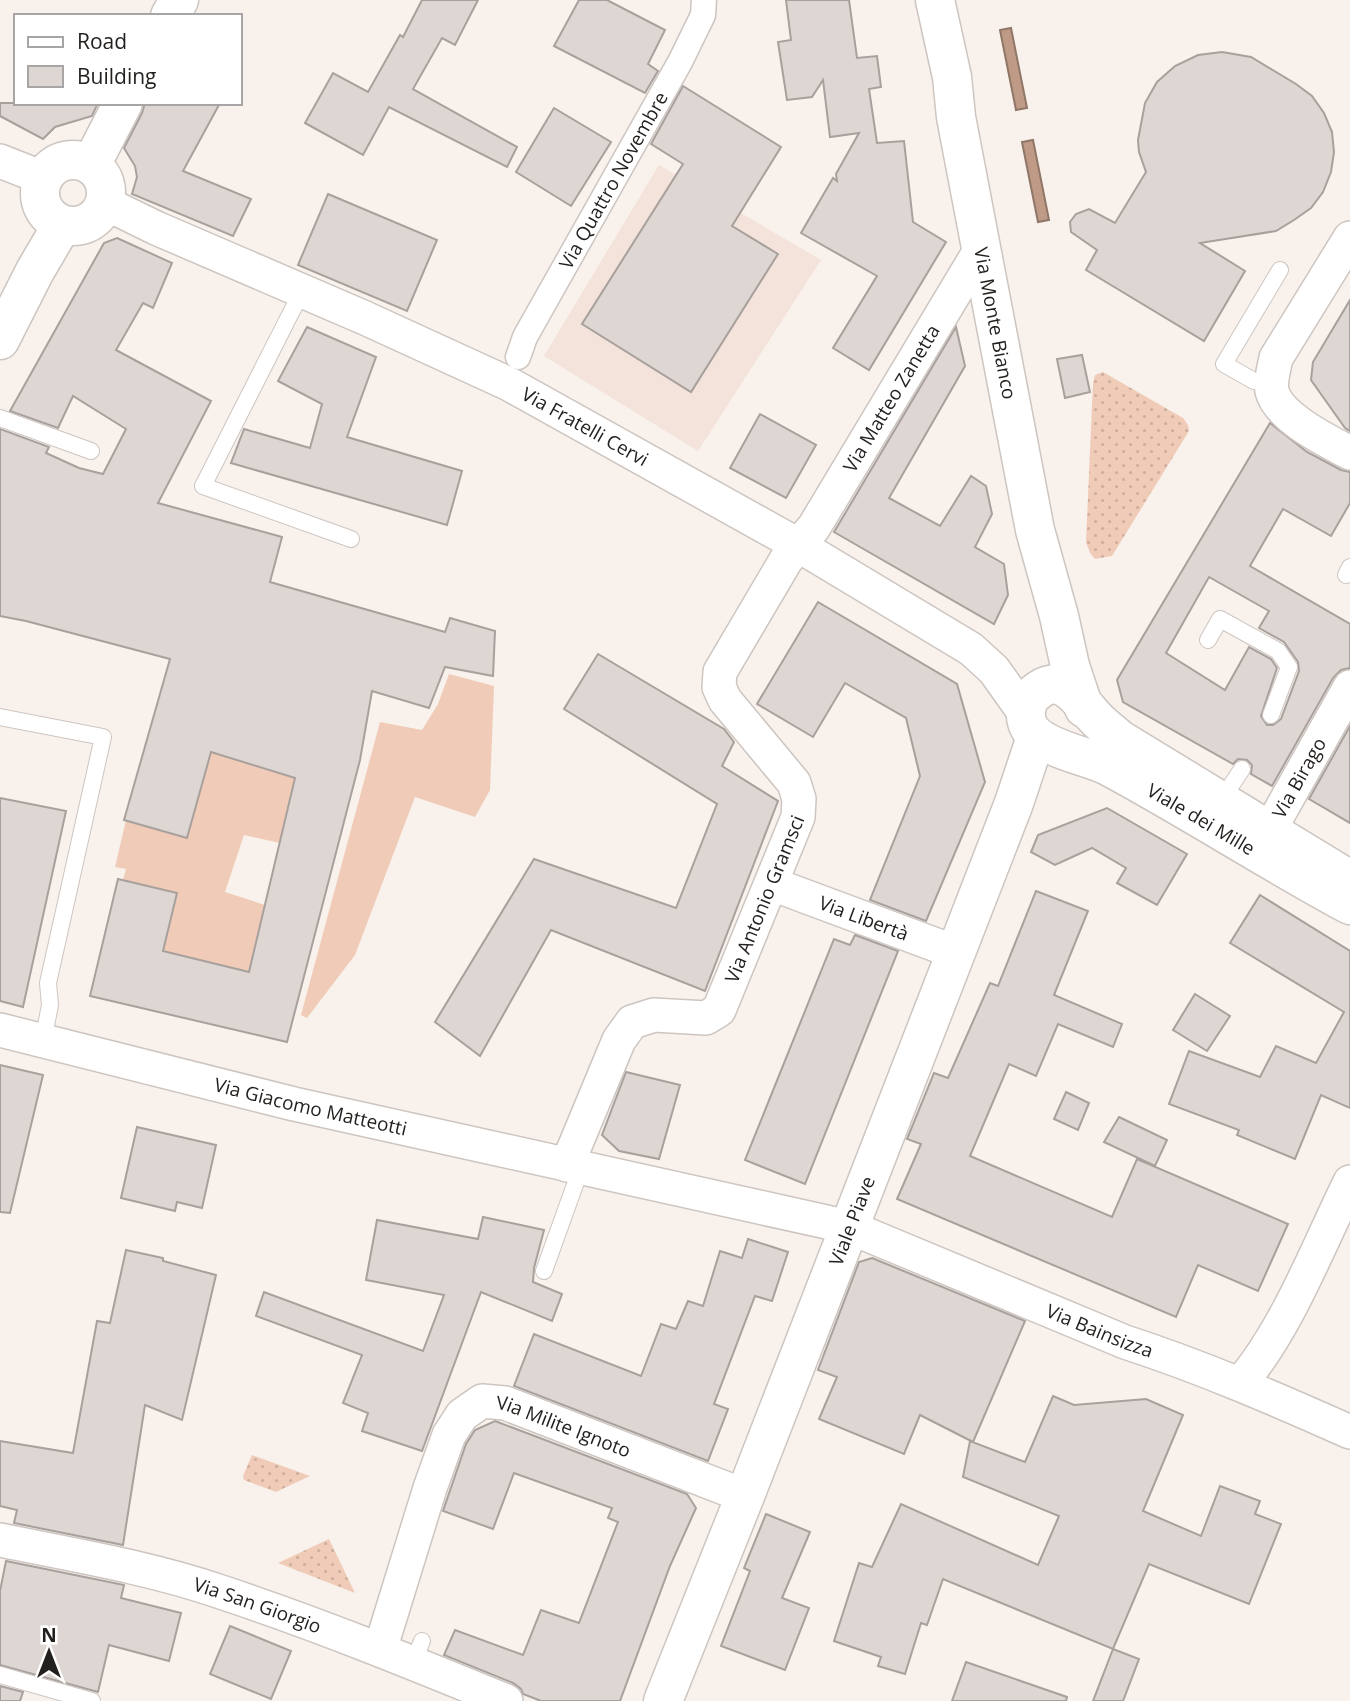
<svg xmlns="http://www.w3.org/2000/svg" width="1350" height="1701" viewBox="0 0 1350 1701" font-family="'Open Sans',sans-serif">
	<defs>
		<pattern id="grass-dots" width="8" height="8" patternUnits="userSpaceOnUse" patternTransform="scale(1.75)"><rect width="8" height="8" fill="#f0ccb8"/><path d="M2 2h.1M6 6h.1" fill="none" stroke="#ceaf9e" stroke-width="1.8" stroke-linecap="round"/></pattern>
	</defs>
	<rect width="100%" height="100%" fill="#f9f1ec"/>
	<path fill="#f3e3da" d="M659,165L821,260L698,451L544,356Z"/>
	<g fill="url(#grass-dots)">
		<path d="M1103,372L1183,418L1188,425L1189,431L1112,556L1095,559L1090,553L1086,542L1093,383L1095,375Z"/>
		<path d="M252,1455L310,1476L276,1492L244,1480L243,1476Z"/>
		<path d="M329,1539L355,1593L278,1563Z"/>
	</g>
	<g fill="#f0ccb8">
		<path d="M239,655L251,764L295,778L280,843L244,835L225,892L265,905L249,972L163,951L176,893L123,880L126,869L115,867L126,820L187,837Z"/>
		<path d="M449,674L494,686L490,790L475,817L415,797L355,955L307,1018L301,1015L380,722L422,730L438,704Z"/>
	</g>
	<g fill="#bf9b87" stroke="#907667" stroke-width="2">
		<path d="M1011,28L1027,108L1016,110L1000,30Z"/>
		<path d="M1033,140L1049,220L1038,222L1022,142Z"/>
	</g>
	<g fill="#ded6d2" stroke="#a8a09c" stroke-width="2" fill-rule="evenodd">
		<path d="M422,0H478L455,45L442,38L413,89L517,147L507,167L389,107L363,155L305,123L333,73L368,92L400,35L403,37Z"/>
		<path d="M579,0H607L665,30L648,64L658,71L645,93L554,46Z"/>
		<path d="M786,0H849L857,58L877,56L881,87L869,89L877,143L904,141L913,222L946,242L869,370L833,348L877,276L801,233L833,178L837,181L836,174L859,133L830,137L823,80L812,97L787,100L778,42L791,40Z"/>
		<path d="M1222,52L1251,57L1296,84L1312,96L1324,113L1332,132L1334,152L1331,172L1323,192L1311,208L1294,220L1276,231L1200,243L1245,271L1204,341L1086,270L1097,250L1071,232L1070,222L1076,214L1089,209L1115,223L1146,172L1139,152L1138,140L1145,103L1157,82L1175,66L1198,55Z"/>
		<path d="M683,86L781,147L732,226L778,254L691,392L582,324L683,164L651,144Z"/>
		<path d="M0,103H98L92,116L55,127L43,139L0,116Z"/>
		<path d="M145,103H220L183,171L251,199L233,236L132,194L137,177L135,166L124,148L142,113Z"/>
		<path d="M554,108L611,142L571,206L516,172Z"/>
		<path d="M328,194L437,240L407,311L298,265Z"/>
		<path d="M117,238L172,263L153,308L143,303L116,350L211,401L158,503L282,537L270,582L445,632L450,618L495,631L493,676L445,667L429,708L372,691L360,760L287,1042L90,996L118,879L177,893L163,951L249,972L295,778L211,752L187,838L124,820L170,659L26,621L0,616V429L49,447L46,453L79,468L103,474L126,429L73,396L58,428L10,411L104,243Z"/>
		<path d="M1350,300V431L1345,428L1311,380L1313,362Z"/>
		<path d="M307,327L376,357L347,437L462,471L447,525L231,463L244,429L310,448L322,404L278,381Z"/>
		<path d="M956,327L965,366L889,498L940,526L971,476L986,486L992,514L975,547L1004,564L1008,595L994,624L834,532Z"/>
		<path d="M1082,355L1090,392L1065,398L1057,359Z"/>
		<path d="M760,414L816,445L786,498L730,468Z"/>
		<path d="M1270,423L1307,452L1341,470L1350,472V503L1331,536L1283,509L1250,566L1350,624V668L1341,670L1333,678L1272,786L1251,774L1252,765L1247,760L1238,759L1233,764L1123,702L1117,680ZM1209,577L1269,611L1259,628L1284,642L1298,662L1299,671L1281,719L1273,725H1267L1261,716L1277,668L1271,659L1249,647L1225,690L1166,653Z"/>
		<path d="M818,602L957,684L985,782L926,921L870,900L920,776L906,718L845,683L813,737L757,704Z"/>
		<path d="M598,654L724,729L734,742L722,766L778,801L705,991L551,930L480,1056L435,1022L534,859L676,908L717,804L564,709Z"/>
		<path d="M1350,726V823L1309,799Z"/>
		<path d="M0,798L66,811L23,1007L0,1001Z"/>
		<path d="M1107,808L1187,854L1157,905L1117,883L1126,868L1092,848L1055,865L1031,852L1038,835Z"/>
		<path d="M1036,891L1088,911L1054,995L1122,1024L1113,1047L1058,1024L1036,1076L1009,1064L970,1156L1112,1217L1137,1159L1288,1224L1258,1291L1198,1265L1176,1317L897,1199L921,1144L907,1139L934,1073L948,1078L990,983L998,986Z"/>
		<path d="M1260,895L1350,951V1108L1321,1095L1295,1159L1237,1135L1239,1130L1169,1104L1189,1051L1260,1077L1276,1046L1316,1063L1344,1012L1230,943Z"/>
		<path d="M855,935L898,951L805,1184L745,1160L834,939L850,945Z"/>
		<path d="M1195,994L1230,1016L1207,1051L1173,1030Z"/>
		<path d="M0,1065L43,1075L10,1213L0,1212Z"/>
		<path d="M626,1072L680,1085L659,1159L619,1151L602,1135Z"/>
		<path d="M1066,1092L1089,1103L1078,1130L1054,1119Z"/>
		<path d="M1119,1117L1167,1140L1155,1166L1104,1142Z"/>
		<path d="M137,1127L216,1145L202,1208L177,1202L175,1211L121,1198Z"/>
		<path d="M483,1217L544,1230L534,1268L533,1282L562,1294L552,1321L481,1292L422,1451L362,1431L368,1413L343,1403L362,1355L256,1316L264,1292L423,1351L444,1295L366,1280L377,1220L478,1239Z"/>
		<path d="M748,1239L788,1252L772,1301L755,1296L714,1404L728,1409L708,1461L514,1386L534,1334L641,1376L661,1324L676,1329L688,1301L703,1306L720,1251L742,1258Z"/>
		<path d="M126,1250L163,1258V1261L216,1275L182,1420L145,1405L123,1545L14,1523L17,1510L0,1506V1441L73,1453L97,1321L110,1323Z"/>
		<path d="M872,1258L1025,1321L973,1442L920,1415L904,1454L819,1419L837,1377L818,1370L859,1262Z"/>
		<path d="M1053,1396L1074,1405L1146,1399L1183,1415L1143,1511L1201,1536L1220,1486L1260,1501L1255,1514L1281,1524L1249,1604L1149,1564L1113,1649L943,1579L927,1625L921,1623L905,1674L878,1666L881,1657L834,1641L859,1563L872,1567L901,1504L1038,1565L1059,1516L963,1477L970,1441L1025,1462Z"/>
		<path d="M495,1421L687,1494L696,1508L670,1566L620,1701H541L523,1694L521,1689L513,1683L444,1655L455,1630L523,1655L541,1610L579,1623L618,1522L608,1518L612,1508L514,1473L493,1529L443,1511L466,1444L475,1430Z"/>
		<path d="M766,1514L810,1532L782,1598L809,1608L785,1670L721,1646L750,1571L744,1568Z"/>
		<path d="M6,1561L124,1585L121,1598L181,1613L169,1661L109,1645L98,1692L0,1665V1591Z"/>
		<path d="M230,1626L291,1651L271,1699L210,1674Z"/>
		<path d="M1113,1649L1139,1659L1123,1701H1093Z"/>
		<path d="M966,1662L1067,1697L1066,1701H952Z"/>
		<path d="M0,1686L23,1692L20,1701H0Z"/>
	</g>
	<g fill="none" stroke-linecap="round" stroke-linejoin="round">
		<g stroke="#cdc5c0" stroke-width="18">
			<g id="service">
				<path d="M302,291L203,486L351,539"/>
				<path d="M1272,382L1254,381L1224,364L1280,270"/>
				<path d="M0,418L91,451"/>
				<path d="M1346,575L1350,567"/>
				<path d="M1208,640L1220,619L1278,651L1289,667L1271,715"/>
				<path d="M0,717L103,737L48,983L50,1005L43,1041"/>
				<path d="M1220,802L1242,769"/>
				<path d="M544,1271L581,1168"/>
				<path d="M413,1663L422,1641"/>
				<path d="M0,1675L92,1701"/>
			</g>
		</g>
		<g stroke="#cdc5c0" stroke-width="27">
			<g id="pedestrian">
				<path id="s1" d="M518,357L525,337L680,62L703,15L704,0"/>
			</g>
		</g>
		<g stroke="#cdc5c0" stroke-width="36">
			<g id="minor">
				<path d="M0,161L43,178"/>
				<path id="s2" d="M105,203L156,228L365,318L509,384L798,545L971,649L994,670L1026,715"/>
				<path d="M1350,238L1276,358C1274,369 1270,380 1272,391C1279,418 1328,441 1350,453"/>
				<path id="s3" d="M1269,831L1350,687"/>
				<path id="s4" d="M772,884L955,952"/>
				<path id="s5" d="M0,1030L294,1104L849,1227L1125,1342C1202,1367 1276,1399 1350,1432"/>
				<path id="s6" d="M567,1165L619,1040L632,1022L654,1015L706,1018L719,1010L798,817L799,799L794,783L725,700L719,687L720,672L786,560L814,527L981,249"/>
				<path d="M1240,1384C1287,1329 1318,1247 1350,1182"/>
				<path id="s7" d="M0,1540C73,1555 147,1567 218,1591C315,1623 411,1662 506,1701"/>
				<path id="s8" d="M380,1650L430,1488L449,1435L462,1415L482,1401L505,1403L745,1496"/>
			</g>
		</g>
		<g stroke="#cdc5c0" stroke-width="41">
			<g id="tertiary">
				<path id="s9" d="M935,0L952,77L956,117L1035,530L1059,616L1070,666L1084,708"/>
				<path d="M170,16L179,0"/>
				<circle cx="73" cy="193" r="33"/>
				<path d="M91,165L123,103"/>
				<path d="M0,340L35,271L62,225"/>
				<path id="s10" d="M1350,880L1119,739C1109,730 1099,723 1091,713C1077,697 1060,671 1035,693C1027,699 1024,712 1027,722C1034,748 1087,755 1108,766C1190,810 1268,861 1350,905"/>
				<path id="s11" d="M663,1701L745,1496L1014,803L1036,737"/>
			</g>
		</g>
		<use href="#service" stroke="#fff" stroke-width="16"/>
		<use href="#pedestrian" stroke="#fff" stroke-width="24"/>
		<use href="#minor" stroke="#fff" stroke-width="33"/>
		<use href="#tertiary" stroke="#fff" stroke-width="38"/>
	</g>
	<g text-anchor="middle" stroke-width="5" stroke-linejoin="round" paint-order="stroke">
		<g font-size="19" fill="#221f1d" stroke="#fff">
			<text dy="7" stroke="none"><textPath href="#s1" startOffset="201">Via Quattro Novembre</textPath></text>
			<text dy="7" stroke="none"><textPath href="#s9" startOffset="329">Via Monte Bianco</textPath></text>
			<text dy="7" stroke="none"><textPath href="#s6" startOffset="952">Via Matteo Zanetta</textPath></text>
			<text dy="7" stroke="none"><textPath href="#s2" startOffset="530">Via Fratelli Cervi</textPath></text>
			<text dy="7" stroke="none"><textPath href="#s3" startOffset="61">Via Birago</textPath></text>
			<text dy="7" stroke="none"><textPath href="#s10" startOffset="612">Viale dei Mille</textPath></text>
			<text dy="7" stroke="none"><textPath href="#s6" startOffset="368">Via Antonio Gramsci</textPath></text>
			<text dy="7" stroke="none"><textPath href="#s4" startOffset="98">Via Libertà</textPath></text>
			<text dy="7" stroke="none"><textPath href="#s5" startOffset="320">Via Giacomo Matteotti</textPath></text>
			<text dy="7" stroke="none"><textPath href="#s11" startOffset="516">Viale Piave</textPath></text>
			<text dy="7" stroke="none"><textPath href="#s5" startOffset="1143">Via Bainsizza</textPath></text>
			<text dy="7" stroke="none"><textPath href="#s8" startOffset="360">Via Milite Ignoto</textPath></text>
			<text dy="7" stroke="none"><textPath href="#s7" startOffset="266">Via San Giorgio</textPath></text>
		</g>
	</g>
	<rect x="14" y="14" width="228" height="91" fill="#ffffff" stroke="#a7a5a5" stroke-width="2"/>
	<rect x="28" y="37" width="35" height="10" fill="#ffffff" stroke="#a7a5a5" stroke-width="2"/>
	<text x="77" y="49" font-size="21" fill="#221f1d">Road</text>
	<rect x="28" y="66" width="35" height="21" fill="#ded6d2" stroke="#a7a5a5" stroke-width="2"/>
	<text x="77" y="84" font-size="21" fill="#221f1d">Building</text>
	<g transform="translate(49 1652)" stroke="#ffffff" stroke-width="5" paint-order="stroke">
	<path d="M0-5L12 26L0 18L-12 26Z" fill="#221f1d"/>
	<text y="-10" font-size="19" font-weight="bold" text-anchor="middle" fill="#221f1d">N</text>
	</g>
</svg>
